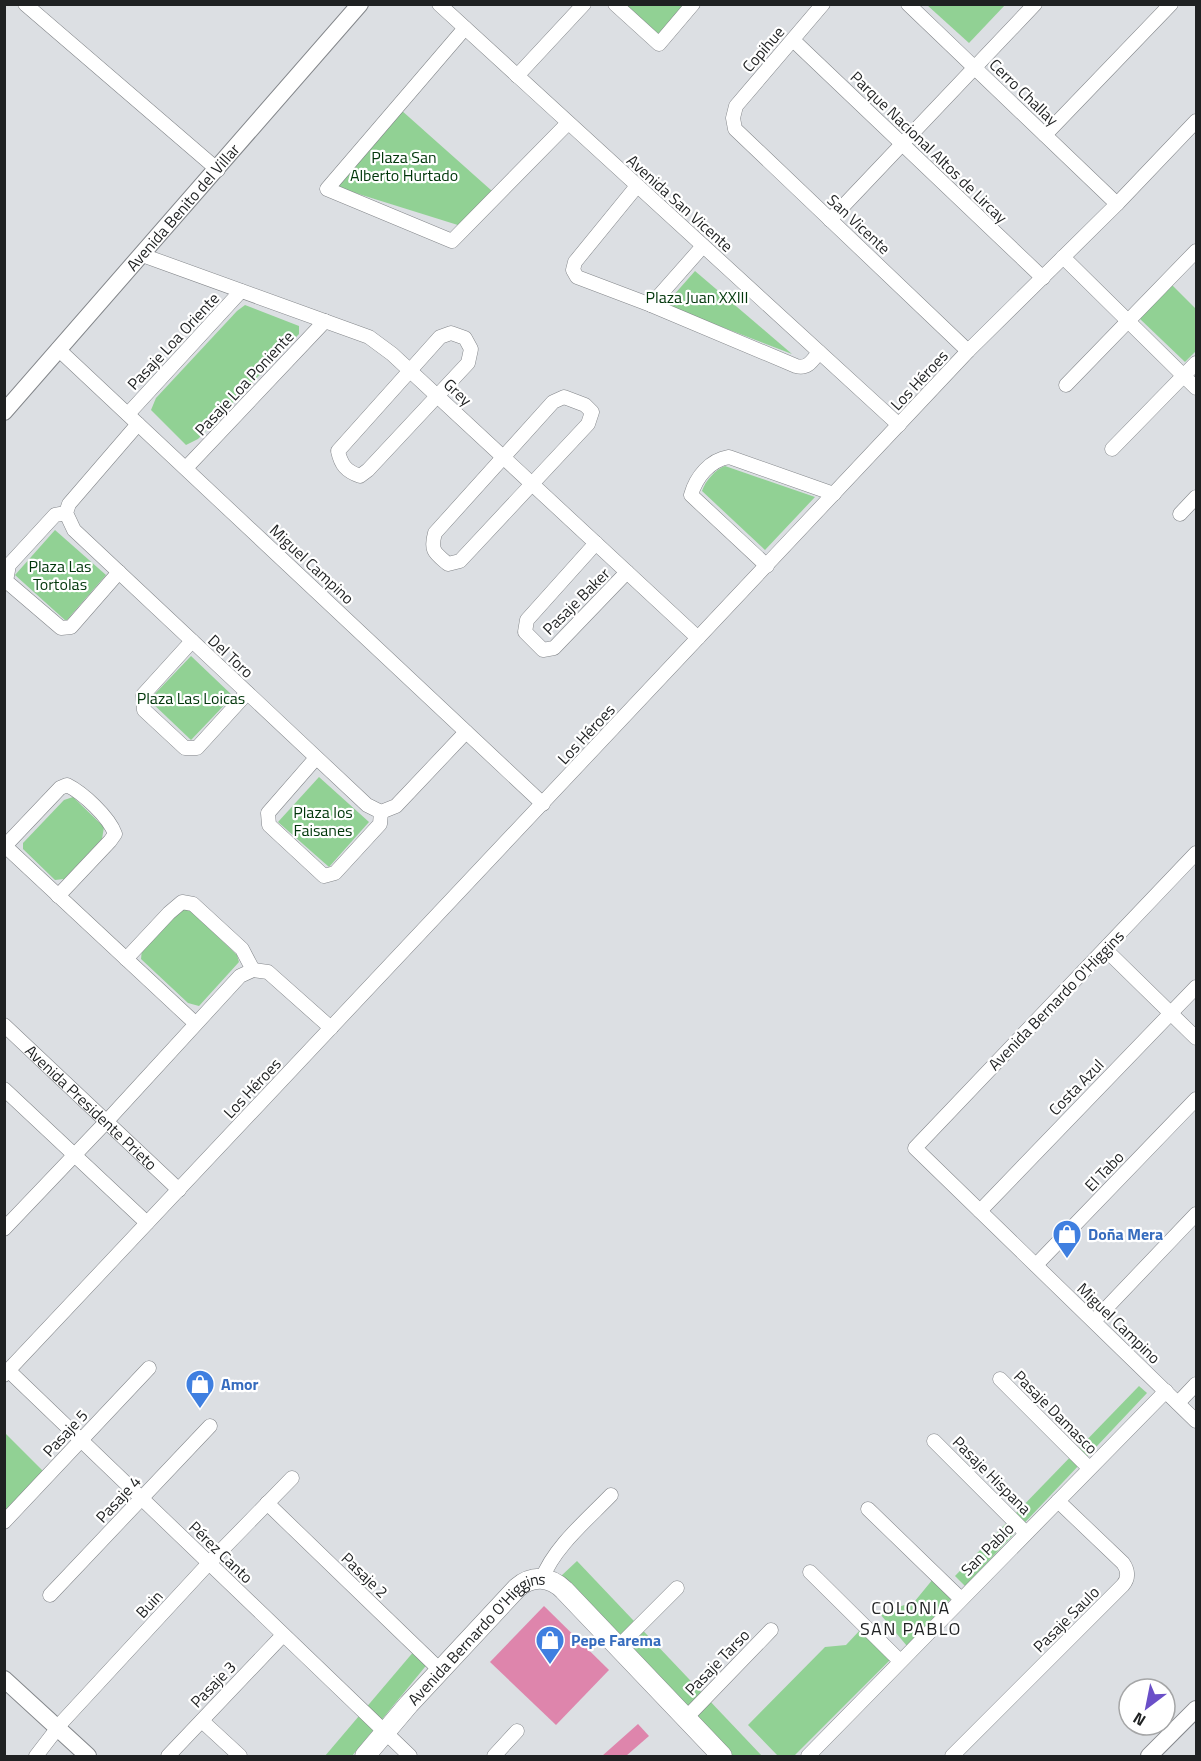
<svg xmlns="http://www.w3.org/2000/svg" width="1201" height="1761" viewBox="0 0 1201 1761" font-family="'Titillium Web',sans-serif">
	<rect width="100%" height="100%" fill="#dcdfe3"/>
	<g fill="#91d194">
		<path d="M623,5H686L659,37Z"/>
		<path d="M927,5H1005L969,43Z"/>
		<path d="M401,110L492,191L461,226L333,186Z"/>
		<path d="M695,271L792,354L665,305Z"/>
		<path d="M1172,285L1196,309V351L1185,362L1139,318Z"/>
		<path d="M245,305L299,326V334L198,439L186,445L151,410L156,398L237,311Z"/>
		<path d="M725,466L815,497L765,550L702,491C705,481 716,469 725,466Z"/>
		<path d="M55,530L106,575L66,621L15,575Z"/>
		<path d="M191,656L233,696L191,740L149,700Z"/>
		<path d="M319,777L369,822L329,867L278,822Z"/>
		<path d="M73,797L104,827L102,839L64,879L55,880L23,849V843L64,800Z"/>
		<path d="M189,909L237,955L239,962L199,1006L188,1003L141,959L142,949L181,910Z"/>
		<path d="M1139,1386L1147,1393L965,1586L955,1576Z"/>
		<path d="M4,1432L43,1471L5,1511H4Z"/>
		<path d="M577,1561L762,1756H733L560,1577Z"/>
		<path d="M933,1579L951,1599L907,1646L880,1614L915,1601Z"/>
		<path d="M861,1629L891,1659L794,1756H778L748,1725L825,1647L846,1645Z"/>
		<path d="M415,1650L429,1662L352,1756H325Z"/>
	</g>
	<g fill="#de85ac">
		<path d="M544,1606L609,1670L556,1725L490,1662Z"/>
		<path d="M638,1724L649,1736L626,1756H602Z"/>
	</g>
	<g fill="none" stroke-linecap="round" stroke-linejoin="round">
		<g stroke="#83868a" stroke-width="15">
			<g id="minor">
				<path d="M25,4L218,170"/>
				<path d="M439,4L899,425"/>
				<path d="M615,4L659,44L693,4"/>
				<path d="M823,4L736,106L733,118L735,129L968,351"/>
				<path d="M908,4L1117,204"/>
				<path d="M465,28L327,189L452,241L568,123"/>
				<path d="M793,40L1043,278"/>
				<path d="M517,76L584,4"/>
				<path d="M1045,135L1171,4"/>
				<path d="M637,186L575,262L573,270L577,277L651,305L703,246"/>
				<path d="M830,220L1035,4"/>
				<path d="M142,255L369,337L392,354L698,638"/>
				<path d="M1063,257L1196,388"/>
				<path d="M651,305L796,366C808,369 812,361 819,352"/>
				<path d="M451,333L465,338L471,349L468,363L368,470L360,476C346,471 341,465 338,451L440,337Z"/>
				<path d="M58,349L543,804"/>
				<path d="M1066,385L1196,251"/>
				<path d="M564,397L585,405L592,412L588,424L460,561L448,564C435,553 430,551 435,533L553,402Z"/>
				<path d="M128,414L241,291"/>
				<path d="M138,424L69,504L66,513L74,530L367,805L381,812L396,806L466,732"/>
				<path d="M1112,449L1196,363"/>
				<path d="M186,468L325,321"/>
				<path d="M66,513L55,515L9,565L6,581L61,628L71,627L119,572"/>
				<path d="M1180,514L1196,497"/>
				<path d="M596,543L527,620L525,632L543,650L554,648L627,572"/>
				<path d="M767,566L691,495C696,477 710,460 729,457L834,494"/>
				<path d="M192,641L143,695L144,710L185,748H197L247,693"/>
				<path d="M316,758L268,813L269,825L324,876L335,873L380,824L381,812"/>
				<path d="M4,845L195,1023"/>
				<path d="M5,846L60,788L67,785C83,793 109,817 115,834L110,841L58,896"/>
				<path d="M1196,853L915,1148L1196,1421"/>
				<path d="M1105,949L1196,1038"/>
				<path d="M126,959L169,913L182,902L193,904L242,949L253,970"/>
				<path id="s1" d="M4,1025L179,1190"/>
				<path d="M4,1089L147,1223"/>
				<path d="M980,1211L1196,987"/>
				<path d="M4,1229L106,1122L240,976L253,970L268,972L331,1028"/>
				<path d="M1036,1265L1196,1099"/>
				<path d="M1094,1321L1196,1214"/>
				<path d="M9,1371L410,1756"/>
				<path d="M4,1375L968,351L1117,204L1196,121"/>
				<path d="M1000,1379L1089,1468"/>
				<path d="M1178,1403L1196,1384"/>
				<path d="M934,1441L1026,1533"/>
				<path d="M267,1503L440,1670"/>
				<path d="M868,1509L961,1599"/>
				<path d="M4,1522L149,1368"/>
				<path d="M810,1572L900,1661"/>
				<path d="M542,1579C554,1547 588,1519 611,1495"/>
				<path d="M50,1595L210,1426"/>
				<path d="M618,1647L677,1588"/>
				<path d="M686,1718L771,1630"/>
				<path d="M202,1721L240,1756"/>
				<path d="M36,1756L63,1721L209,1563L292,1478"/>
				<path d="M168,1756L283,1635"/>
				<path d="M494,1756L517,1731"/>
				<path d="M808,1756L1166,1391"/>
				<path d="M952,1756L1123,1585C1129,1578 1128,1570 1123,1563L1058,1501"/>
			</g>
		</g>
		<g stroke="#83868a" stroke-width="18">
			<g id="tertiary">
				<path id="s2" d="M4,412L360,4"/>
				<path d="M4,1679L88,1756"/>
				<path d="M1149,1756L1196,1709"/>
			</g>
		</g>
		<g stroke="#83868a" stroke-width="21">
			<g id="secondary">
				<path id="s3" d="M365,1756L409,1704L517,1588C532,1575 550,1576 564,1590L722,1756"/>
			</g>
		</g>
		<use href="#minor" stroke="#fff" stroke-width="14"/>
		<use href="#tertiary" stroke="#fff" stroke-width="16"/>
		<use href="#secondary" stroke="#fff" stroke-width="20"/>
	</g>
	<defs>
		<g id="shop-pin" transform="scale(1.5)"><path d="M0 17L-7.5 6A9.5 9.5 0 1 1 7.5 6Z" fill="#3f7fe0" stroke="#fff"/><path d="M-5-2.5h2.3a2.7 3.5 0 0 1 5.4 0H5L5.5 6h-11ZM-1.5-2.5h3a1.5 2.3 0 0 0-3 0Z" fill="#fff"/></g>
	</defs>
	<g fill-rule="evenodd">
		<use href="#shop-pin" x="1067" y="1234"/>
		<use href="#shop-pin" x="200" y="1384"/>
		<use href="#shop-pin" x="550" y="1640"/>
	</g>
	<g text-anchor="middle" stroke-width="4.5" stroke-linejoin="round" paint-order="stroke">
		<g font-size="16" fill="#1f2122" stroke="#fff">
			<text transform="translate(763 49) rotate(-49)" y="6">Copihue</text>
			<text transform="translate(1024 92) rotate(44)" y="6">Cerro Challay</text>
			<text transform="translate(929 147) rotate(44)" y="6">Parque Nacional Altos de Lircay</text>
			<text transform="translate(680 203) rotate(42)" y="6">Avenida San Vicente</text>
			<text dy="6" stroke="none"><textPath href="#s2" startOffset="272">Avenida Benito del Villar</textPath></text>
			<text transform="translate(859 224) rotate(43)" y="6">San Vicente</text>
			<text transform="translate(173 341) rotate(-47)" y="6">Pasaje Loa Oriente</text>
			<text transform="translate(919 380) rotate(-47)" y="6">Los Héroes</text>
			<text transform="translate(244 383) rotate(-47)" y="6">Pasaje Loa Poniente</text>
			<text transform="translate(458 392) rotate(43)" y="6">Grey</text>
			<text transform="translate(312 564) rotate(43)" y="6">Miguel Campino</text>
			<text transform="translate(576 601) rotate(-45)" y="6">Pasaje Baker</text>
			<text transform="translate(231 656) rotate(43)" y="6">Del Toro</text>
			<text transform="translate(586 734) rotate(-47)" y="6">Los Héroes</text>
			<text transform="translate(1056 1000) rotate(-46)" y="6">Avenida Bernardo O'Higgins</text>
			<text transform="translate(1076 1087) rotate(-46)" y="6">Costa Azul</text>
			<text transform="translate(252 1088) rotate(-47)" y="6">Los Héroes</text>
			<text dy="6" stroke="none"><textPath href="#s1" startOffset="120">Avenida Presidente Prieto</textPath></text>
			<text transform="translate(1104 1171) rotate(-46)" y="6">El Tabo</text>
			<text transform="translate(1119 1323) rotate(44)" y="6">Miguel Campino</text>
			<text transform="translate(1056 1412) rotate(45)" y="6">Pasaje Damasco</text>
			<text transform="translate(65 1433) rotate(-47)" y="6">Pasaje 5</text>
			<text transform="translate(992 1475) rotate(45)" y="6">Pasaje Hispana</text>
			<text transform="translate(118 1499) rotate(-47)" y="6">Pasaje 4</text>
			<text transform="translate(987 1549) rotate(-45)" y="6">San Pablo</text>
			<text transform="translate(221 1552) rotate(44)" y="6">Pérez Canto</text>
			<text transform="translate(365 1575) rotate(44)" y="6">Pasaje 2</text>
			<text transform="translate(149 1604) rotate(-47)" y="6">Buin</text>
			<text transform="translate(1066 1619) rotate(-45)" y="6">Pasaje Saulo</text>
			<text dy="6" stroke="none"><textPath href="#s3" startOffset="164">Avenida Bernardo O'Higgins</textPath></text>
			<text transform="translate(717 1662) rotate(-46)" y="6">Pasaje Tarso</text>
			<text transform="translate(213 1684) rotate(-46)" y="6">Pasaje 3</text>
		</g>
		<g font-size="16" fill="#01360a" stroke="#fff">
			<text x="404" y="163">Plaza San<tspan x="404" dy="18">Alberto Hurtado</tspan></text>
			<text x="697" y="303">Plaza Juan XXIII</text>
			<text x="60" y="572">Plaza Las<tspan x="60" dy="18">Tortolas</tspan></text>
			<text x="191" y="704">Plaza Las Loicas</text>
			<text x="323" y="818">Plaza los<tspan x="323" dy="18">Faisanes</tspan></text>
		</g>
		<g font-size="16" font-weight="bold" fill="#366cbe" stroke="#fff" text-anchor="start">
			<text x="1088" y="1240">Doña Mera</text>
			<text x="221" y="1390">Amor</text>
			<text x="571" y="1646">Pepe Farema</text>
		</g>
		<g font-size="18" letter-spacing="1.5" fill="#1f2122" stroke="#fff">
			<text x="911" y="1614">COLONIA<tspan x="911" dy="21">SAN PABLO</tspan></text>
		</g>
	</g>
	<rect width="1201" height="1761" fill="none" stroke="#1f2122" stroke-width="12"/>
	<g transform="translate(1147 1707) rotate(212)"><circle r="28" fill="#ffffff" stroke="#a5a6a7" stroke-width="1.5"/>
	<path d="M0-4.5L10 22L0 15L-10 22Z" fill="#6a4fc8"/>
	<text y="-9" font-size="16" font-weight="bold" text-anchor="middle" fill="#1f2122">N</text>
	</g>
</svg>
